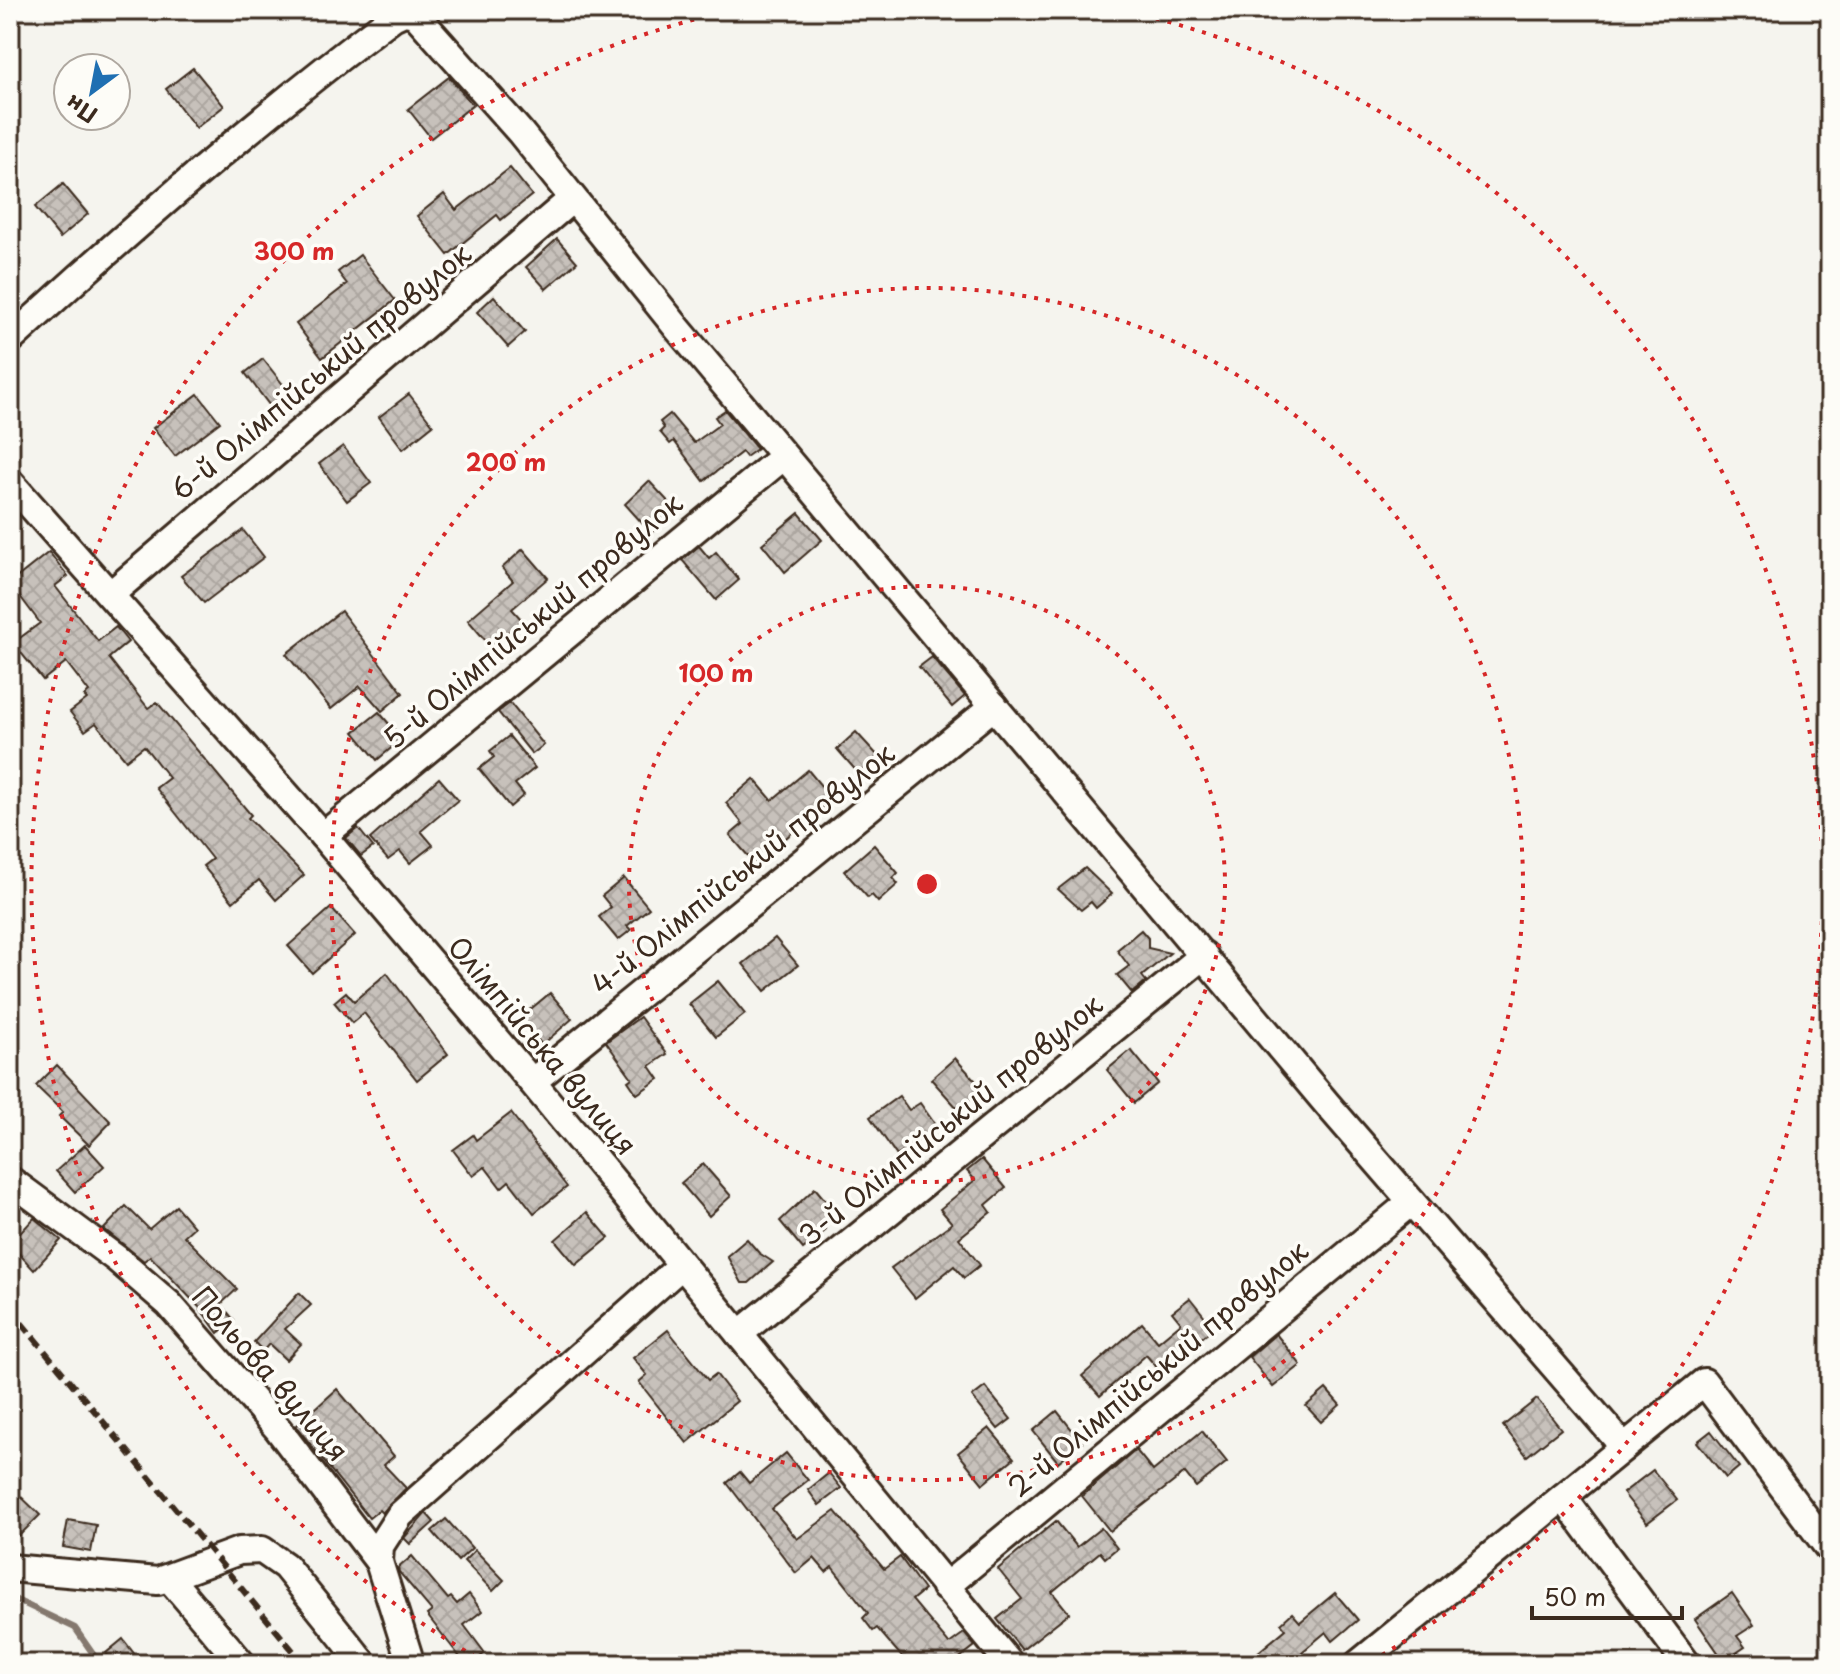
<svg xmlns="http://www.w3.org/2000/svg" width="1840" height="1674" viewBox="0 0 1840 1674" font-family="'Playpen Sans',sans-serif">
	<defs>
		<pattern id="building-cross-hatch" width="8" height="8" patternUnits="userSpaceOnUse" patternTransform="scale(2)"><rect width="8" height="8" fill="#c7c1bb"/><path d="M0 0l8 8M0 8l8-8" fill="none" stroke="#aca6a0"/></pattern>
	</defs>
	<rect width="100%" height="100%" fill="#f5f4ee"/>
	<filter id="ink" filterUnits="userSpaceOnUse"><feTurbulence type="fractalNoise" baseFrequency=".0125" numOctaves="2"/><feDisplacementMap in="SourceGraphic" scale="16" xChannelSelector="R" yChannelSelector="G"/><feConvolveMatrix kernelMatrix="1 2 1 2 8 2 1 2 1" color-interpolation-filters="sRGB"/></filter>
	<g filter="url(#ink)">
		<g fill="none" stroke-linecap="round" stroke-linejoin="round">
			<path stroke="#84786e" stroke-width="6" d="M10,1597L75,1628L100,1664"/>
		</g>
		<g fill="url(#building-cross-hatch)" stroke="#3b2a1e" stroke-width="2">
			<path d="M193,68L224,106L196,128L166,89Z"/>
			<path d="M449,77L473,105L431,138L408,109Z"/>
			<path d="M510,168L532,195L501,220L497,215L448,255L417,216L444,194L456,210Z"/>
			<path d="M63,184L88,214L60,238L35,207Z"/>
			<path d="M557,239L577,262L546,289L526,267Z"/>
			<path d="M360,255L395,300L322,358L296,324L347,284L338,272Z"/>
			<path d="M494,296L525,332L508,347L477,312Z"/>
			<path d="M263,359L292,396L273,410L245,373Z"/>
			<path d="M198,394L220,422L175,456L153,428Z"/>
			<path d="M409,394L433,425L403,449L379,417Z"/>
			<path d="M725,410L757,449L746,457L742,452L704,481L674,441L670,444L660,432L664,428L660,422L670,414L694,443L720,424L715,417Z"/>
			<path d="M343,446L371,483L347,501L319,464Z"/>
			<path d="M649,481L676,510L651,533L625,504Z"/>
			<path d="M799,513L822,540L785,572L762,544Z"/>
			<path d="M243,530L264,557L204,603L181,576Z"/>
			<path d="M699,546L709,558L716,552L739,580L716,600L682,560Z"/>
			<path d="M523,549L548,578L512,609L522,620L491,647L468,620L513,581L502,568Z"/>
			<path d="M49,552L68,576L55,586L98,641L116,627L128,642L109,658L148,708L157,702L251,815L248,818L304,875L276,900L259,880L233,902L203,866L212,859L156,788L169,778L144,746L126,760L96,723L85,731L70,712L87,699L84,696L89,692L66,662L43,680L13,643L40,623L10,583Z"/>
			<path d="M341,611L403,693L382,711L360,686L331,709L286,654Z"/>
			<path d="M932,657L965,696L952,707L919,667Z"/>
			<path d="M510,703L544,745L532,754L498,712Z"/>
			<path d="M379,712L402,739L377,760L354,732Z"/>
			<path d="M856,732L879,757L859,774L837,749Z"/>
			<path d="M509,736L535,768L515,784L524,795L510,807L479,769L494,757L490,751Z"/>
			<path d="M808,770L832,799L755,864L730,835L743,824L726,803L754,779L772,800Z"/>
			<path d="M439,778L458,800L421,831L433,845L410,863L400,851L388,860L370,839Z"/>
			<path d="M358,828L373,847L361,856L346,838Z"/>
			<path d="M874,845L898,873L893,878L898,884L878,902L872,895L868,898L844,871Z"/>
			<path d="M1085,868L1112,894L1096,908L1091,902L1081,910L1058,889Z"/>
			<path d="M624,878L649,908L627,926L631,930L618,940L599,917L611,907L602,896Z"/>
			<path d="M331,908L355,935L312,973L288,946Z"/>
			<path d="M1141,930L1148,938V948L1170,953L1142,976L1146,981L1132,993L1117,975L1129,966L1117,950Z"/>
			<path d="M775,938L798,965L765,991L743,964Z"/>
			<path d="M387,973L448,1054L417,1080L364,1013L352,1023L334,1002L346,992L354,1001Z"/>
			<path d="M718,981L745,1014L716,1037L689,1004Z"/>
			<path d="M550,993L572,1019L542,1045L520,1018Z"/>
			<path d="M640,1017L667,1054L650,1066L659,1079L637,1094L628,1081L632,1078L606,1042Z"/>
			<path d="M1131,1050L1158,1083L1134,1103L1107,1070Z"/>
			<path d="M955,1058L983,1089L959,1110L931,1079Z"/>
			<path d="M57,1065L111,1122L89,1145L59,1116L63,1112L36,1086Z"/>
			<path d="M899,1096L909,1110L920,1103L937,1127L897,1156L870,1117Z"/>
			<path d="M511,1113L567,1187L534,1213L509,1181L501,1188L485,1167L473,1176L453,1150L473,1135L476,1140Z"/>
			<path d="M85,1145L104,1166L75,1192L56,1171Z"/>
			<path d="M982,1159L1006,1188L986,1205L991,1212L959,1238L980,1265L964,1278L954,1266L915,1298L891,1268L952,1223L940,1209L975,1180L967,1171Z"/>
			<path d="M703,1164L731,1196L709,1216L681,1183Z"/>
			<path d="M815,1188L836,1213L822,1225L826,1230L803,1249L780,1221Z"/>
			<path d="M126,1206L149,1229L176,1206L194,1227L184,1236L237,1289L221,1304L234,1320L218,1333L199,1307L150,1256L144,1261L104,1229Z"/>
			<path d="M587,1212L609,1238L576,1265L555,1240Z"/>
			<path d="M34,1218L61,1240L34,1270L10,1244Z"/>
			<path d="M747,1239L759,1253L773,1262L749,1283H742L727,1256Z"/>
			<path d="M299,1293L311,1305L285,1329L301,1344L286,1360L269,1344L263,1351L254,1342Z"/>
			<path d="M1190,1298L1214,1328L1160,1371L1146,1355L1100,1396L1082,1376L1142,1323L1158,1342L1181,1323L1172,1312Z"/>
			<path d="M668,1330L708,1380L716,1374L737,1401L687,1443L639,1382L647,1375L633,1358Z"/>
			<path d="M1276,1334L1301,1365L1273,1387L1249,1357Z"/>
			<path d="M985,1387L1011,1419L998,1429L972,1397Z"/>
			<path d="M337,1389L394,1456L384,1465L406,1488L382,1513L379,1510L369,1518L296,1426Z"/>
			<path d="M1326,1389L1340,1405L1321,1422L1306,1406Z"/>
			<path d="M1537,1399L1561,1429L1527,1456L1503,1426Z"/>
			<path d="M1057,1411L1082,1442L1058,1462L1033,1431Z"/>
			<path d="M989,1428L1014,1458L983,1484L958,1453Z"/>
			<path d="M1202,1431L1227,1462L1196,1487L1185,1473L1110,1531L1082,1496L1136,1450L1153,1471Z"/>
			<path d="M1711,1431L1739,1467L1726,1478L1697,1442Z"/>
			<path d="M786,1453L808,1480L772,1509L797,1539L835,1511L884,1569L900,1557L924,1590L912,1600L949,1644L964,1633L975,1646L952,1664H908L877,1628L873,1631L863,1618L868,1613L832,1567L826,1572L814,1558L796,1573L727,1483L740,1472L749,1483Z"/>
			<path d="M1653,1470L1677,1500L1647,1523L1623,1493Z"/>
			<path d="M829,1473L841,1488L819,1505L808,1490Z"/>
			<path d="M10,1486L40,1515L19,1536L10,1528Z"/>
			<path d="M426,1513L434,1522L410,1544L404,1538Z"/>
			<path d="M446,1519L472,1548L458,1561L432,1531Z"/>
			<path d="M68,1520L96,1525L91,1552L63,1547Z"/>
			<path d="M1056,1521L1077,1547L1101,1528L1117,1548L1105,1558L1100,1552L1052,1592L1069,1613L1022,1650L997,1619L1022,1599L998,1569Z"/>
			<path d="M475,1550L504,1580L493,1591L464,1561Z"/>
			<path d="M412,1556L448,1599L451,1597L457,1604L469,1594L482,1611L464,1625L485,1653L471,1664H465L456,1652L427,1615L432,1611L399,1572L398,1568Z"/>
			<path d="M1335,1593L1358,1620L1333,1641L1326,1632L1302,1652L1312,1664H1244L1286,1629L1281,1623L1292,1613L1300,1622Z"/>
			<path d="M1732,1593L1754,1625L1737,1636L1745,1647L1724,1661L1695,1619Z"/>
			<path d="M123,1639L142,1664H114L106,1653Z"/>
		</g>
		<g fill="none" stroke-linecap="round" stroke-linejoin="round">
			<g stroke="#3b2a1e" stroke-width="32">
				<g id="minor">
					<path d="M10,340C133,227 259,117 393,17L404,12L415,14L520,132L678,329L1327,1104L1624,1447"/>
					<path d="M10,482L323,836L532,1082L1010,1664"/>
					<path d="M111,594L572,199"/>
					<path d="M323,836L784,456"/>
					<path d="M532,1082L994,706"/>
					<path d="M10,1180L117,1259L169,1304L278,1429L379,1562L411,1664"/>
					<path d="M739,1334L1204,955"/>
					<path d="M1563,1497L1687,1664"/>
					<path d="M379,1562L380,1546L400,1515L682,1265"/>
					<path d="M10,1568L158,1581L239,1551L262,1550L285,1566L364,1664"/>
					<path d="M170,1579L242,1664"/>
					<path d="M945,1587L1411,1202"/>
					<path d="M1358,1664L1704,1382L1830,1550"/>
				</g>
			</g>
			<use href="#minor" stroke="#fdfcf7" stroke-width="26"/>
			<path stroke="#3b2a1e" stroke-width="6" stroke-dasharray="12 6" stroke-linecap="butt" d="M10,1309L304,1664"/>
		</g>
	</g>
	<g fill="none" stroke="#d62828" stroke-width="4" stroke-dasharray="4 8">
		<circle cx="927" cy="884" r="298"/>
		<circle cx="927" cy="884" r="596"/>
		<path d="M486 1663A895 895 0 0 1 733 10M1121 10A895 895 0 0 1 1368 1663"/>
	</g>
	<g text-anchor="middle" stroke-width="7" stroke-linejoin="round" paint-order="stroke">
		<g font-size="28" fill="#3b2a1e" stroke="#fdfcf7">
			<text transform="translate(321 372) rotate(-40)" y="10">6-й Олімпійський провулок</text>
			<text transform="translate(533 621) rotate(-40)" y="10">5-й Олімпійський провулок</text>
			<text transform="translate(743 869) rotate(-39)" y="10">4-й Олімпійський провулок</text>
			<text transform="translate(542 1046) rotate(50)" y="10">Олімпійська вулиця</text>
			<text transform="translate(951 1120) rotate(-39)" y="10">3-й Олімпійський провулок</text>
			<text transform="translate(1158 1369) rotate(-40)" y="10">2-й Олімпійський провулок</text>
			<text transform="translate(270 1374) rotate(49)" y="10">Польова вулиця</text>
		</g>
	</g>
	<circle cx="927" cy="884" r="12" fill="#d62828" stroke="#fdfcf7" stroke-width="4"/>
	<g font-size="24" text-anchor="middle" font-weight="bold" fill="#d62828" stroke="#fdfcf7" stroke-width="7" stroke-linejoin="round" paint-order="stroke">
		<text x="294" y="260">300 m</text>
		<text x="506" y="471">200 m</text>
		<text x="716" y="682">100 m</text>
	</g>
	<rect width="1840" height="1674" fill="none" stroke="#fdfcf7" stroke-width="40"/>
	<rect x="20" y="20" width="1800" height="1634" fill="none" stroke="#3b2a1e" stroke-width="3" filter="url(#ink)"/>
	<g transform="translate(92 92) rotate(212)"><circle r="38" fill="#fdfcf7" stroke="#afa8a0" stroke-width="2"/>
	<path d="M0-6L14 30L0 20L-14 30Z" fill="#1f6fb2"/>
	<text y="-12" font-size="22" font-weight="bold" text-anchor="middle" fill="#3b2a1e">Пн</text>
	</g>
	<path d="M1532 1606v12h150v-12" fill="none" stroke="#3b2a1e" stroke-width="4"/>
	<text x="1544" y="1606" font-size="24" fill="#3b2a1e" stroke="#fdfcf7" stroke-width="6" paint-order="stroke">50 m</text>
</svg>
